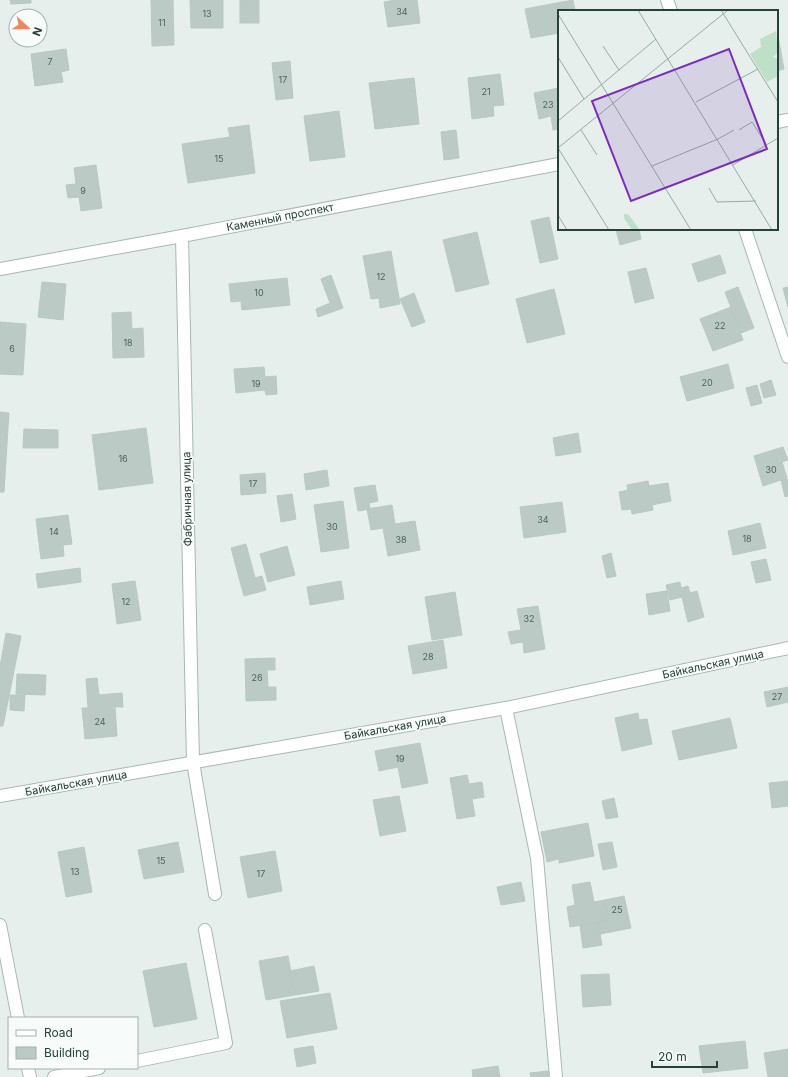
<svg xmlns="http://www.w3.org/2000/svg" width="788" height="1077" viewBox="0 0 788 1077" font-family="Inter,sans-serif">
	<rect width="100%" height="100%" fill="#e6efeb"/>
	<g fill="#bbcac4" stroke="#b8c9c2">
		<path d="M10,0H31V3L11,4Z"/>
		<path d="M151,0H173L174,45L152,46Z"/>
		<path d="M190,0H223V28H191Z"/>
		<rect x="240" y="0" width="19" height="23"/>
		<path d="M395,0H417L420,23L388,27L384,2Z"/>
		<path d="M573,0L575,11H559V33L531,38L525,9Z"/>
		<path d="M777,31L784,69L777,71Z"/>
		<path d="M66,49L69,70L61,72L63,82L35,86L31,54Z"/>
		<path d="M290,61L293,98L276,100L272,63Z"/>
		<path d="M500,74L504,105L493,106L494,116L472,119L468,78Z"/>
		<path d="M414,78L419,124L375,129L369,83Z"/>
		<path d="M559,88V129L553,130L551,116L539,119L534,93Z"/>
		<path d="M339,111L345,157L310,161L304,116Z"/>
		<path d="M249,125L255,173L188,183L182,144L230,137L228,128Z"/>
		<path d="M456,130L459,158L444,160L441,132Z"/>
		<path d="M96,165L102,208L81,211L79,197L68,198L66,185L76,184L74,168Z"/>
		<path d="M549,217L558,259L540,263L531,221Z"/>
		<path d="M616,229H639L641,239L620,245Z"/>
		<path d="M477,232L489,284L456,292L443,240Z"/>
		<path d="M391,251L400,304L380,308L379,298L371,299L363,256Z"/>
		<path d="M720,255L726,273L698,282L692,264Z"/>
		<path d="M646,268L654,298L635,303L628,272Z"/>
		<path d="M331,275L343,308L318,317L316,309L330,303L321,279Z"/>
		<path d="M287,278L290,305L242,310L241,301L231,302L229,284Z"/>
		<path d="M42,282L66,284L63,320L38,317Z"/>
		<path d="M738,287L754,328L741,333L725,292Z"/>
		<path d="M788,287V307L783,288Z"/>
		<path d="M554,289L565,334L527,343L516,299Z"/>
		<path d="M414,293L425,322L412,327L400,299Z"/>
		<path d="M731,307L743,340L713,351L700,319Z"/>
		<path d="M131,312L132,329L143,328L144,357L113,358L112,313Z"/>
		<path d="M0,322L26,324L23,375L0,374Z"/>
		<path d="M728,364L734,388L687,401L680,377Z"/>
		<path d="M264,367L265,377L276,376L277,394L266,395L265,390L236,393L234,369Z"/>
		<path d="M771,380L776,395L764,398L760,384Z"/>
		<path d="M757,385L762,403L751,406L746,388Z"/>
		<path d="M0,412L9,413L8,428H0Z"/>
		<path d="M0,428H8L4,492H0Z"/>
		<path d="M146,428L153,483L99,490L92,435Z"/>
		<path d="M24,429L58,430V448H23Z"/>
		<path d="M578,433L581,452L556,456L553,438Z"/>
		<path d="M783,447L788,460L782,462L787,478L763,486L754,456Z"/>
		<path d="M327,470L329,486L306,490L304,474Z"/>
		<path d="M265,473L266,493L241,495L240,475Z"/>
		<path d="M788,479V496L785,497L781,480Z"/>
		<path d="M648,481L649,486L668,483L671,501L652,505L653,510L632,514L631,509L622,510L619,492L628,490L627,485Z"/>
		<path d="M375,485L378,501L369,503L370,509L358,511L354,488Z"/>
		<path d="M292,494L296,519L281,522L277,496Z"/>
		<path d="M343,501L349,548L321,552L314,505Z"/>
		<path d="M562,502L566,532L524,538L520,507Z"/>
		<path d="M392,505L395,524L415,521L420,550L388,556L383,528L371,530L367,509Z"/>
		<path d="M68,515L72,544L63,545L64,556L41,559L36,519Z"/>
		<path d="M760,523L766,548L733,555L728,531Z"/>
		<path d="M246,544L255,578L262,576L266,590L244,596L231,548Z"/>
		<path d="M287,546L295,575L268,582L260,554Z"/>
		<path d="M611,553L616,576L607,578L602,556Z"/>
		<path d="M766,559L771,580L756,583L751,562Z"/>
		<path d="M80,568L81,582L38,588L36,574Z"/>
		<path d="M135,581L141,620L117,624L112,584Z"/>
		<path d="M341,581L344,599L310,605L307,587Z"/>
		<path d="M680,582L681,588L688,586L690,593L697,591L704,617L688,622L682,597L670,600L666,585Z"/>
		<path d="M667,591L670,611L649,615L646,594Z"/>
		<path d="M455,592L462,635L432,640L425,597Z"/>
		<path d="M538,606L545,649L524,653L523,642L511,644L508,632L521,630L517,609Z"/>
		<path d="M6,633L21,636L3,726H0V667Z"/>
		<path d="M443,640L447,668L413,674L408,646Z"/>
		<path d="M275,658V670H267L268,687H276V700L246,701L245,659Z"/>
		<path d="M17,674L46,675L45,695L16,694Z"/>
		<path d="M97,678L99,695L122,693L123,707H115L117,736L85,739L82,708H88L86,679Z"/>
		<path d="M788,687V702L767,707L764,692Z"/>
		<path d="M10,695H25L24,711L10,710Z"/>
		<path d="M638,713L639,720L647,719L652,744L622,751L615,718Z"/>
		<path d="M730,718L737,748L679,760L672,731Z"/>
		<path d="M420,743L428,783L402,788L398,767L379,771L375,751Z"/>
		<path d="M467,775L469,784L482,782L484,797L472,799L475,816L457,819L450,778Z"/>
		<path d="M788,781V806L772,808L769,783Z"/>
		<path d="M399,796L406,831L380,836L373,800Z"/>
		<path d="M614,798L618,817L606,819L602,801Z"/>
		<path d="M588,823L594,856L559,863V859L547,862L541,832Z"/>
		<path d="M178,842L184,872L144,879L138,850Z"/>
		<path d="M612,842L617,867L603,870L598,844Z"/>
		<path d="M84,847L92,892L66,897L58,852Z"/>
		<path d="M275,851L282,891L248,898L240,857Z"/>
		<path d="M521,882L525,901L501,905L497,887Z"/>
		<path d="M590,882L594,902L605,900L609,920L570,927L567,907L575,905L572,885Z"/>
		<path d="M624,896L631,928L600,934L598,922L609,920L605,900Z"/>
		<path d="M598,922L602,945L583,948L580,926Z"/>
		<path d="M288,956L295,995L266,1000L259,961Z"/>
		<path d="M186,963L197,1019L154,1027L143,971Z"/>
		<path d="M314,966L319,991L295,995L290,971Z"/>
		<path d="M609,974L611,1005L583,1007L581,975Z"/>
		<path d="M330,993L337,1029L287,1038L280,1001Z"/>
		<path d="M745,1041L748,1068L703,1073L699,1046Z"/>
		<path d="M313,1046L316,1063L297,1067L294,1049Z"/>
		<path d="M788,1049V1077H768L764,1053Z"/>
		<path d="M498,1066L500,1077H473L472,1070Z"/>
		<path d="M548,1071L549,1077H531L530,1073Z"/>
	</g>
	<g fill="none" stroke-linecap="round" stroke-linejoin="round">
		<g stroke="#a8b8b2" stroke-width="14">
			<g id="minor">
				<path d="M667,0L671,11"/>
				<path d="M777,122L788,120"/>
				<path d="M745,229L788,357"/>
				<path d="M182,236L193,762L215,894"/>
				<path d="M0,269L182,236L559,164"/>
				<path d="M506,708L537,858L556,1077"/>
				<path d="M0,796L506,708L788,648"/>
				<path d="M0,925L18,1018"/>
				<path d="M137,1061L226,1043L205,930"/>
				<path d="M28,1068L30,1077"/>
				<path d="M54,1077L99,1068"/>
			</g>
		</g>
		<use href="#minor" stroke="#fff" stroke-width="12"/>
	</g>
	<g text-anchor="middle" stroke-width="3.5" stroke-linejoin="round" paint-order="stroke">
		<g font-size="9" fill="#4a645c">
			<text x="402" y="15">34</text>
			<text x="207" y="17">13</text>
			<text x="162" y="26">11</text>
			<text x="50" y="65">7</text>
			<text x="283" y="83">17</text>
			<text x="486" y="95">21</text>
			<text x="548" y="108">23</text>
			<text x="219" y="162">15</text>
			<text x="83" y="194">9</text>
			<text x="381" y="280">12</text>
			<text x="259" y="296">10</text>
			<text x="720" y="329">22</text>
			<text x="128" y="346">18</text>
			<text x="12" y="352">6</text>
			<text x="707" y="386">20</text>
			<text x="256" y="387">19</text>
			<text x="123" y="462">16</text>
			<text x="771" y="473">30</text>
			<text x="253" y="487">17</text>
			<text x="543" y="523">34</text>
			<text x="332" y="530">30</text>
			<text x="54" y="535">14</text>
			<text x="747" y="542">18</text>
			<text x="401" y="543">38</text>
			<text x="126" y="605">12</text>
			<text x="529" y="622">32</text>
			<text x="428" y="660">28</text>
			<text x="257" y="681">26</text>
			<text x="777" y="700">27</text>
			<text x="100" y="725">24</text>
			<text x="400" y="762">19</text>
			<text x="161" y="864">15</text>
			<text x="75" y="875">13</text>
			<text x="261" y="877">17</text>
			<text x="617" y="913">25</text>
		</g>
		<g font-size="11" fill="#24423a" stroke="#f7fbf9">
			<text transform="translate(280 217) rotate(-11)" y="4">Каменный проспект</text>
			<text transform="translate(187 499) rotate(-91)" y="4">Фабричная улица</text>
			<text transform="translate(713 664) rotate(-12)" y="4">Байкальская улица</text>
			<text transform="translate(395 727) rotate(-10)" y="4">Байкальская улица</text>
			<text transform="translate(76 783) rotate(-10)" y="4">Байкальская улица</text>
		</g>
	</g>
	<g transform="translate(558 10)">
		<rect width="220" height="220" fill="#e6efeb"/>
		<path d="M218,21L220,42L215,47L220,49V66L209,72L192,44L203,37L202,29ZM66,204H70L82,220H74L66,208Z" fill="#bfe0c8"/>
		<path fill="none" stroke="#98aaa4" stroke-width="1" d="M80,0L214,220M163,0L220,92M0,4L133,220M45,36L61,60M0,47L26,89M138,92L200,59M0,111L98,29M23,120L39,145M181,120L194,112L208,134M0,138L170,0M0,138L51,220M175,155L220,128M94,156L160,129L176,120M151,178L159,192L198,191M0,205L9,220"/>
		<path fill="#7b2cbf" fill-opacity="0.15" stroke="#7b2cbf" stroke-width="2" d="M171,39L209,139L73,191L34,91Z"/>
		<rect width="220" height="220" fill="none" stroke="#24423a" stroke-width="2"/>
	</g>
	<rect x="8" y="1017" width="130" height="52" fill="#f7fbf9" stroke="#a3b1ad"/>
	<rect x="16" y="1030" width="20" height="6" fill="#ffffff" stroke="#a3b1ad"/>
	<text x="44" y="1037" font-size="12" fill="#24423a">Road</text>
	<rect x="16" y="1047" width="20" height="12" fill="#bbcac4" stroke="#a3b1ad"/>
	<text x="44" y="1057" font-size="12" fill="#24423a">Building</text>
	<g transform="translate(28 28) rotate(111)"><circle r="19" fill="#f7fbf9" stroke="#a3b1ad"/>
	<path d="M0-3L7 15L0 10L-7 15Z" fill="#f4845f"/>
	<text y="-6" font-size="11" font-weight="bold" text-anchor="middle" fill="#24423a">N</text>
	</g>
	<path d="M652 1061v6h65v-6" fill="none" stroke="#24423a" stroke-width="2"/>
	<text x="658" y="1061" font-size="12" fill="#24423a" stroke="#f7fbf9" stroke-width="3" paint-order="stroke">20 m</text>
</svg>
